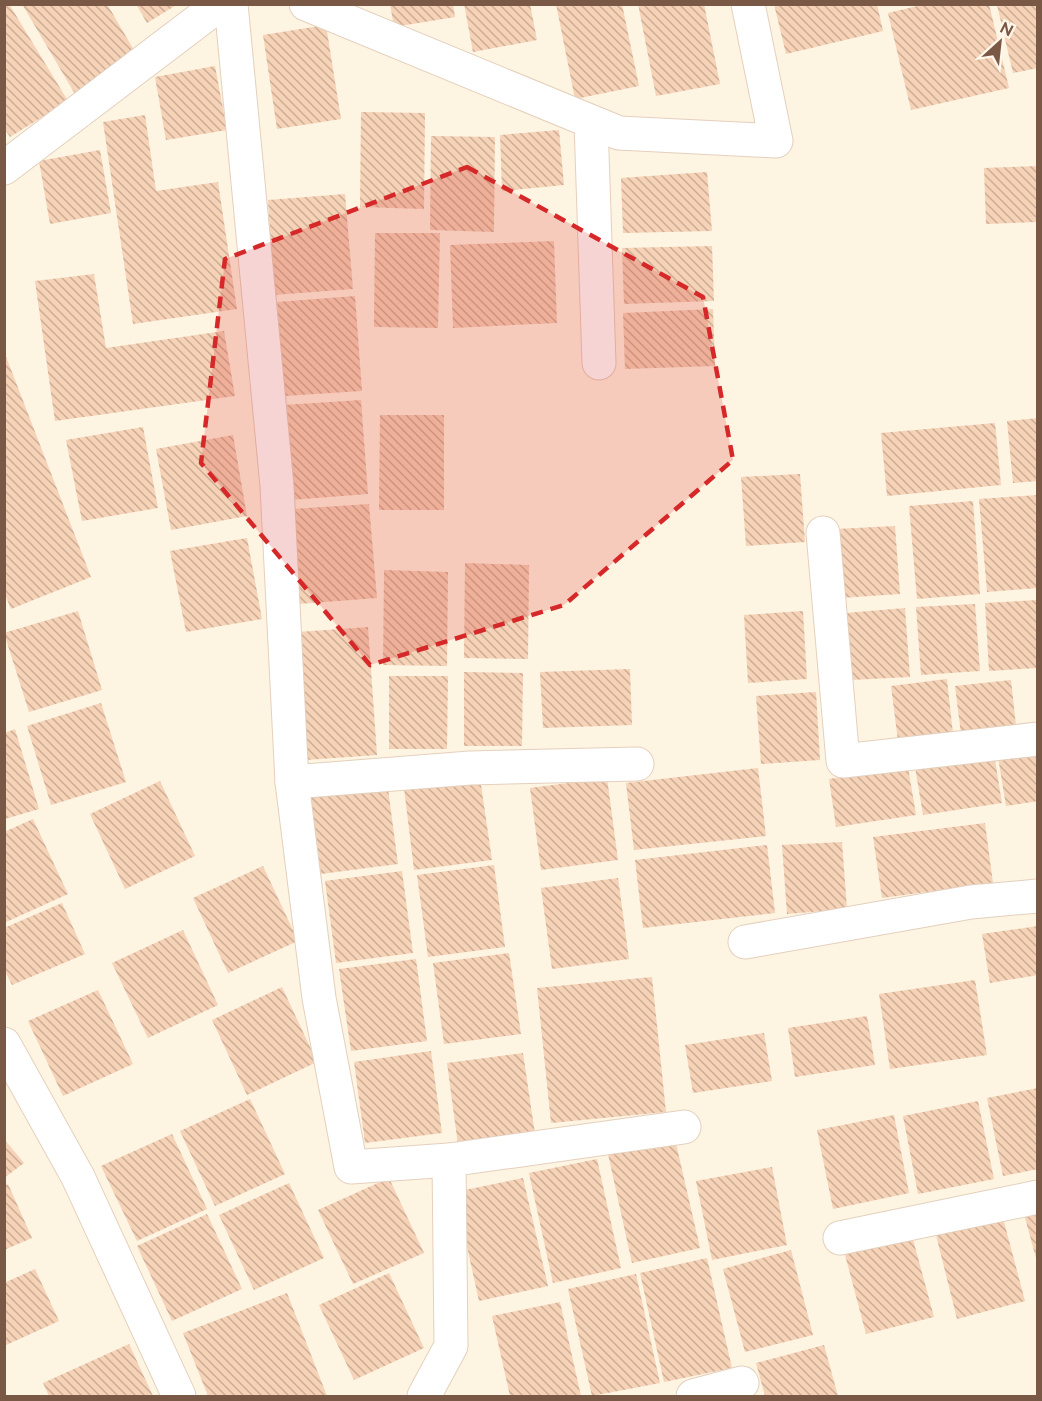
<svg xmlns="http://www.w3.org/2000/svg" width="1042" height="1401" viewBox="0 0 1042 1401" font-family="Raleway,sans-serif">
	<defs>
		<pattern id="building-back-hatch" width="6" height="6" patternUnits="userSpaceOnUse" patternTransform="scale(1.5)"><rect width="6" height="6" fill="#f6d2b7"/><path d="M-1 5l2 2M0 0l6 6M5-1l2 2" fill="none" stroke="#ccad97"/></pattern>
	</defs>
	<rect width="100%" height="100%" fill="#fef4e2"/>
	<g fill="url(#building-back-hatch)">
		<path d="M4,4H9L68,101L10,137L4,128Z"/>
		<path d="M22,4H107L138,57L75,94Z"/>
		<path d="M136,4H178L147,23Z"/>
		<path d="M390,4H453L455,17L394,27Z"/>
		<path d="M464,4H530L537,40L473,52Z"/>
		<path d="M556,4H622L639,86L575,99Z"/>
		<path d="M638,4H704L720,84L656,96Z"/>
		<path d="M774,4H877L883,31L786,54Z"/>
		<path d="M926,4H989L1009,88L911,110L888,13Z"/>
		<path d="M997,5H1038V68L1013,73Z"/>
		<path d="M326,25L341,119L277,129L263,35Z"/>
		<path d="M215,66L227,130L166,140L155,77Z"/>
		<path d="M361,112L425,113L424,209L360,207Z"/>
		<path d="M145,115L156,191L218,182L237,309L133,324L103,122Z"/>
		<path d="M559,130L564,185L502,191L500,135Z"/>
		<path d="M431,136L495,137L494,232L430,230Z"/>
		<path d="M100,150L111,213L50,224L39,161Z"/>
		<path d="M1038,166V222L986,224L984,168Z"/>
		<path d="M707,172L712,231L623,233L621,178Z"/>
		<path d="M345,194L353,289L274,295L268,200Z"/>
		<path d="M375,233H440L438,328L374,327Z"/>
		<path d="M554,241L557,323L453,328L450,245Z"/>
		<path d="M712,246L714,301L624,304L622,248Z"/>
		<path d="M94,274L106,348L224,331L235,396L55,421L35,281Z"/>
		<path d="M355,296L362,391L285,396L277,302Z"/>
		<path d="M713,309L715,366L625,369L623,313Z"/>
		<path d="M5,354L91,577L11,609L4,592Z"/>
		<path d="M361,400L368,494L291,500L284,405Z"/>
		<path d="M380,415H444V510H379Z"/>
		<path d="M1038,418V481L1013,483L1007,421Z"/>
		<path d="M995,423L1001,485L887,496L881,433Z"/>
		<path d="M143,427L158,508L82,521L66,440Z"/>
		<path d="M233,435L247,516L171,530L156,449Z"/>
		<path d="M800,474L805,542L746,546L741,477Z"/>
		<path d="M1038,495V588L987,592L979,499Z"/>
		<path d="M973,501L980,594L917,599L909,506Z"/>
		<path d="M369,504L377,598L299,604L292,509Z"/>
		<path d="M895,526L900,594L841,598L836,529Z"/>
		<path d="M247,538L262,619L186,632L170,551Z"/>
		<path d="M465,563L529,565L528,659L464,658Z"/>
		<path d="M384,570L448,572L447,666L383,665Z"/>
		<path d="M1038,600V668L989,671L985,603Z"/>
		<path d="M975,604L980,671L921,675L916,607Z"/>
		<path d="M905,608L910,677L851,680L846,613Z"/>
		<path d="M78,611L102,690L29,712L4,633Z"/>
		<path d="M803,611L807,679L748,683L744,615Z"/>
		<path d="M368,627L377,755L306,760L298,632Z"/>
		<path d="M630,669L632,725L543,728L540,672Z"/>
		<path d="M464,672L523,673L522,746H464Z"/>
		<path d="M389,676H448L447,749H389Z"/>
		<path d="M947,679L953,734L898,741L891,686Z"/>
		<path d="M1011,680L1017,735L962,742L955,686Z"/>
		<path d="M816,692L820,760L761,764L756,696Z"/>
		<path d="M101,703L126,782L51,805L27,726Z"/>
		<path d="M15,729L39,809L5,819V733Z"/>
		<path d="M1038,750V801L1006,806L998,757Z"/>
		<path d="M994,754L1002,803L923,815L915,767Z"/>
		<path d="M908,767L916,815L836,827L829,779Z"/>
		<path d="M758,768L766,836L634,850L626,783Z"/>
		<path d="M480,778L492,860L414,870L404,788Z"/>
		<path d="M607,778L618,860L541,870L530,788Z"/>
		<path d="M160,781L195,856L125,889L90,814Z"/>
		<path d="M387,781L398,864L321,874L310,792Z"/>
		<path d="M33,819L68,894L4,923V832Z"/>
		<path d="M985,823L993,883L882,898L873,837Z"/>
		<path d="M842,842L847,909L787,914L782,845Z"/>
		<path d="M767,845L775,913L643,928L635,860Z"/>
		<path d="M494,865L505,947L428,957L417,875Z"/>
		<path d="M263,866L298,941L228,973L193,898Z"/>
		<path d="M402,871L413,953L336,963L325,881Z"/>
		<path d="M618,878L629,959L552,969L541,888Z"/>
		<path d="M62,903L85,954L12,985L4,969V928Z"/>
		<path d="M1038,926V975L990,983L982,934Z"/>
		<path d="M183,930L218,1005L148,1038L112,963Z"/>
		<path d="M509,953L521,1034L444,1044L433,963Z"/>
		<path d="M416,959L427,1041L351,1051L339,969Z"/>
		<path d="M652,977L666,1112L551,1123L537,988Z"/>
		<path d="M975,980L987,1055L890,1069L879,994Z"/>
		<path d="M282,987L317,1062L247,1095L212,1020Z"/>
		<path d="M98,990L133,1064L63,1096L28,1021Z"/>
		<path d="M867,1016L875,1065L795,1077L788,1028Z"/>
		<path d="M764,1033L772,1081L693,1093L685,1045Z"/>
		<path d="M431,1051L442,1133L365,1143L354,1062Z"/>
		<path d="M523,1053L535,1134L458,1145L447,1063Z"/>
		<path d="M1038,1088V1169L1003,1176L987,1098Z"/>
		<path d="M250,1099L285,1174L215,1206L180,1131Z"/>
		<path d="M978,1101L994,1179L918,1194L903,1116Z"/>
		<path d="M894,1115L909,1193L833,1209L817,1130Z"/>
		<path d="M172,1134L207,1209L137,1241L101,1166Z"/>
		<path d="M4,1139L24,1163L4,1178Z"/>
		<path d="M675,1139L700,1248L632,1263L608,1154Z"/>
		<path d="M597,1159L621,1268L553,1283L529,1173Z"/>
		<path d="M772,1167L787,1245L712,1260L696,1181Z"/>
		<path d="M389,1178L424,1253L353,1284L318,1210Z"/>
		<path d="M523,1178L548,1286L479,1301L455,1192Z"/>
		<path d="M289,1183L324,1258L254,1290L219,1215Z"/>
		<path d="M8,1184L32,1238L4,1250V1186Z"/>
		<path d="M1038,1211V1262H1037L1024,1214Z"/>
		<path d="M207,1214L242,1289L172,1321L137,1246Z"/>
		<path d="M1003,1218L1025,1301L957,1319L936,1235Z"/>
		<path d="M911,1232L934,1317L866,1334L844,1251Z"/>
		<path d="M791,1250L813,1335L745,1352L723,1269Z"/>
		<path d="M707,1258L732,1368L664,1382L640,1273Z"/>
		<path d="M35,1269L59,1321L4,1346V1283Z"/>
		<path d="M389,1273L424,1348L354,1380L319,1305Z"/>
		<path d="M636,1274L660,1383L592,1396L568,1289Z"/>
		<path d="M287,1293L327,1396H208L183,1333Z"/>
		<path d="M560,1302L581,1396H510L492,1316Z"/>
		<path d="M129,1344L153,1396H49L43,1383Z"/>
		<path d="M824,1345L838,1396H765L756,1363Z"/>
	</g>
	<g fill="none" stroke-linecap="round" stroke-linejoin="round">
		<g stroke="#e4d0bd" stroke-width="35">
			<g id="street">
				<path d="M231,4L277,486L292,782L319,998L351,1167L449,1160L451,1346L424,1396"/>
				<path d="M306,4L619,133L776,141L748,4"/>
				<path d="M591,122L599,363"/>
				<path d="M4,168L220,4"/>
				<path d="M823,533L843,761L1038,739"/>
				<path d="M292,782L470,768L637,764"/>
				<path d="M745,942L971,902L1038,896"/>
				<path d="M4,1044L78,1177L179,1396"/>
				<path d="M449,1160L684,1127"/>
				<path d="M840,1238L1038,1197"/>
				<path d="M693,1396L742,1383"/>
			</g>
		</g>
		<use href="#street" stroke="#fff" stroke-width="33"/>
	</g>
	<path fill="#d62828" fill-opacity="0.2" stroke="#d62828" stroke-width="4.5" stroke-dasharray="12 8" stroke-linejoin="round" d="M467,167L703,297L733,460L564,605L370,665L201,463L225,259Z"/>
	<rect width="1042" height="1401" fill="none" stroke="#795946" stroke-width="12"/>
	<g transform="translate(1000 42) rotate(27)" stroke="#fff7ea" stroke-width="4.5" paint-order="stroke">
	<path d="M0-4.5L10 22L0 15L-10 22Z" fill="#795946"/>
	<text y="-9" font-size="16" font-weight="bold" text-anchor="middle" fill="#795946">N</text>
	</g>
</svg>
